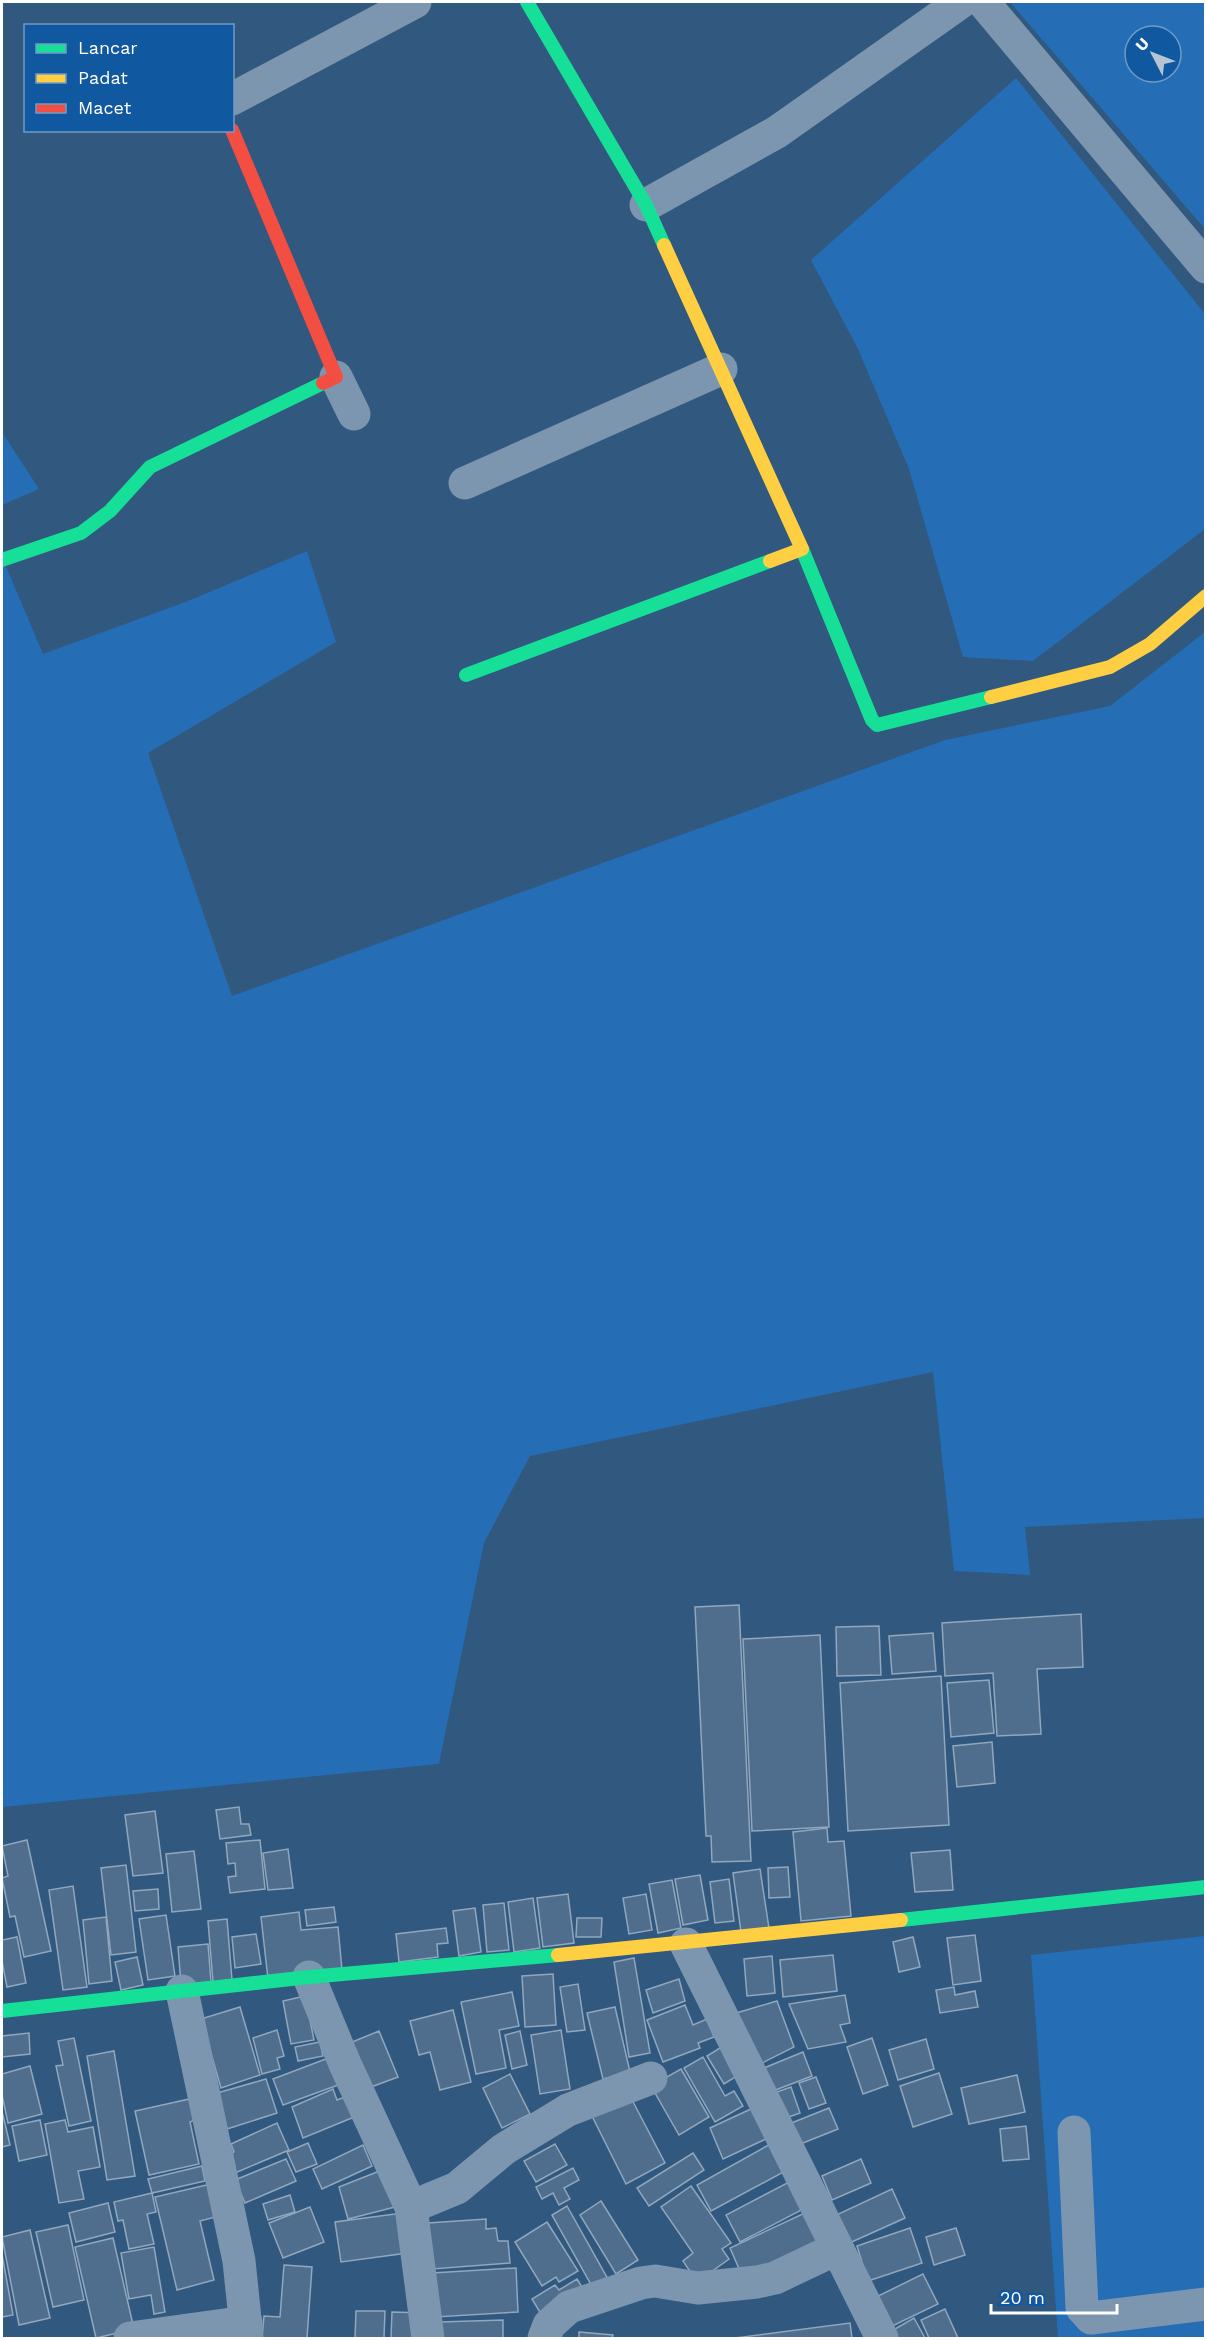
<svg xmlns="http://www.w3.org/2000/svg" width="1207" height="2340" viewBox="0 0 1207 2340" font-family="'Work Sans',sans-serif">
	<rect width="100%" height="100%" fill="#31587f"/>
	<g fill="#256eb5" fill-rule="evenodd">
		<path d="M1010,2H1205V229ZM1135,36H1171V72H1135Z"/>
		<path d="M1016,78L1205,314V529L1033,661L963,657L909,469L858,349L811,260Z"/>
		<path d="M2,432L39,489L2,505Z"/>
		<path d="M307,551L336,642L148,753L232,996L945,740L1110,706L1205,632V1518L1025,1527L1030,1575L954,1571L933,1372L530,1456L484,1543L439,1764L2,1807V557L43,654L188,601Z"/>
		<path d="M1205,1936V2338H1058L1031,1955Z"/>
	</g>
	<g fill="#4f6e8d" stroke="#91a7bd" stroke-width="1.5">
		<path d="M739,1605L751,1861L712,1862L711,1836H706L695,1607Z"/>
		<path d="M1081,1614L1083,1667L1037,1669L1041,1734L997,1736L993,1673L945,1676L942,1623Z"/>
		<path d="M879,1626L881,1675L837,1676L836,1627Z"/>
		<path d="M933,1633L936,1671L892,1674L889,1636Z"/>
		<path d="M820,1635L829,1827L752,1831L743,1639Z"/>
		<path d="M941,1676L949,1825L848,1831L840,1683Z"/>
		<path d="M989,1680L994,1733L951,1737L947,1683Z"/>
		<path d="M992,1742L995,1783L957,1787L953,1746Z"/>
		<path d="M239,1807L241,1824H249L251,1835L220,1839L216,1810Z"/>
		<path d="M155,1811L163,1873L133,1876L125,1815Z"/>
		<path d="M827,1828L828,1842L844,1841L851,1916L801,1921L793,1832Z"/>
		<path d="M27,1840L51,1951L24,1957L15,1916L10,1917L2,1878L8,1876L2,1846Z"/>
		<path d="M260,1840L265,1889L230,1893L228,1877L236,1876L235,1863L228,1864L226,1843Z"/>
		<path d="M288,1849L293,1888L268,1890L263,1853Z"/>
		<path d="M950,1850L953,1890L915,1892L911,1853Z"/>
		<path d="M194,1851L201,1909L172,1912L166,1854Z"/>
		<path d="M126,1865L136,1952L111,1955L101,1868Z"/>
		<path d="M788,1867L790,1897L769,1898L768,1868Z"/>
		<path d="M760,1869L769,1928L741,1932L733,1873Z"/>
		<path d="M700,1875L708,1920L683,1925L675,1879Z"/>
		<path d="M729,1879L734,1921L715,1923L710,1882Z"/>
		<path d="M672,1880L681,1928L658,1933L649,1884Z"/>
		<path d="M73,1886L87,1987L63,1990L49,1890Z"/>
		<path d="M158,1889L159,1909L135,1911L133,1891Z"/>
		<path d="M568,1894L574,1943L543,1947L537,1898Z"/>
		<path d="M646,1894L652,1930L629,1934L623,1898Z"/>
		<path d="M533,1898L540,1948L514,1952L508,1902Z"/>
		<path d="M504,1903L509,1950L487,1952L483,1905Z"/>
		<path d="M334,1907L336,1922L307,1926L305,1910Z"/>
		<path d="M475,1908L481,1952L459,1956L453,1911Z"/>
		<path d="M299,1912L301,1930L338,1927L342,1970L268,1979L261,1917Z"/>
		<path d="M166,1915L175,1976L148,1980L139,1919Z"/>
		<path d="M106,1917L112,1981L89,1984L83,1920Z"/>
		<path d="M577,1918H602L601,1937H576Z"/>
		<path d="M227,1919L232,1980L213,1982L208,1921Z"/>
		<path d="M446,1928L448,1943L437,1944L438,1957L399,1962L396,1934Z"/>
		<path d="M256,1934L261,1964L235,1968L232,1937Z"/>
		<path d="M975,1935L981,1981L953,1985L947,1938Z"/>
		<path d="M17,1937L26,1983L7,1987L2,1961V1940Z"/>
		<path d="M913,1937L920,1967L899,1972L893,1942Z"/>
		<path d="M208,1944L211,1982L181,1984L178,1947Z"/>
		<path d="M833,1955L837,1991L783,1997L780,1960Z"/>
		<path d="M772,1956L775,1993L747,1996L744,1959Z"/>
		<path d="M137,1957L143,1985L121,1990L115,1962Z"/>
		<path d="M634,1958L650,2053L629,2057L614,1962Z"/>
		<path d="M553,1974L556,2025L525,2027L522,1976Z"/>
		<path d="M679,1979L685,2001L653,2013L646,1990Z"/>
		<path d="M578,1984L585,2030L567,2032L560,1987Z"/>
		<path d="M954,1987L955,1995L975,1991L978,2007L940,2013L936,1990Z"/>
		<path d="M512,1992L519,2026L499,2030L506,2068L476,2074L461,2002Z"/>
		<path d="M845,1995L850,2023L840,2025L846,2042L808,2049L789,2004Z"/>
		<path d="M305,1996L314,2040L291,2044L283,2001Z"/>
		<path d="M777,2001L794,2047L758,2065L733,2014Z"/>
		<path d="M685,2005L693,2025L707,2019L714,2037L698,2043L700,2048L663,2062L647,2020Z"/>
		<path d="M240,2007L260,2075L221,2088L201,2019Z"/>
		<path d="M615,2007L630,2072L603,2079L587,2013Z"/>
		<path d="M453,2010L471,2082L440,2090L430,2052L419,2055L410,2021Z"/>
		<path d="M277,2030L284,2056L277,2058L280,2069L262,2074L253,2038Z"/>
		<path d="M561,2030L570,2089L540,2094L531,2035Z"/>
		<path d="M379,2031L398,2077L363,2090L345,2045Z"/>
		<path d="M520,2031L527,2065L512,2069L505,2035Z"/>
		<path d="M29,2033L30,2054L2,2057V2036Z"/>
		<path d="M74,2038L91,2121L69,2126L56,2066L63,2065L58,2041Z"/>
		<path d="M872,2038L888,2085L863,2094L847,2047Z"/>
		<path d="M926,2039L934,2069L898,2080L889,2050Z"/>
		<path d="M320,2042L323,2056L298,2061L295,2047Z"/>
		<path d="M728,2043L745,2071L724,2084L707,2056Z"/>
		<path d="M114,2051L135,2176L107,2180L87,2056Z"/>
		<path d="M803,2052L812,2076L773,2091L764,2068Z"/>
		<path d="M331,2057L341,2084L283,2105L273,2079Z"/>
		<path d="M703,2057L725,2096L734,2091L743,2106L715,2122L684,2068Z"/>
		<path d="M30,2066L42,2114L8,2123L2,2095V2074Z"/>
		<path d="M681,2069L709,2117L679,2135L651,2086Z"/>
		<path d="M939,2073L952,2114L913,2127L900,2086Z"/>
		<path d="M510,2074L530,2114L502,2128L483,2088Z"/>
		<path d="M1017,2075L1025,2112L969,2124L961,2088Z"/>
		<path d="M816,2077L826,2103L809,2109L799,2083Z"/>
		<path d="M266,2079L277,2113L227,2129L217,2093Z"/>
		<path d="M791,2087L800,2113L783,2119L774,2093Z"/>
		<path d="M333,2089L337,2100L350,2095L359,2115L303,2138L292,2107Z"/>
		<path d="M630,2096L665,2163L626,2184L592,2116Z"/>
		<path d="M194,2098L198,2119L190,2122L199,2164L149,2175L135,2111Z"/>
		<path d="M753,2108L768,2138L723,2159L710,2128Z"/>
		<path d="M829,2108L838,2129L798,2145L789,2124Z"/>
		<path d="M2,2111L10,2145L2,2147Z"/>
		<path d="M40,2120L47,2155L19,2161L12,2126Z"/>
		<path d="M65,2120L68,2132L93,2127L100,2167L78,2171L84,2199L59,2203L45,2124Z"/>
		<path d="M277,2123L289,2150L235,2173L227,2156L234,2152L231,2144Z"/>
		<path d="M1026,2126L1029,2159L1003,2161L1000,2129Z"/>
		<path d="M774,2142L789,2169L711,2211L697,2185Z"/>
		<path d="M308,2143L317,2164L296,2172L287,2152Z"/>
		<path d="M555,2144L567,2165L536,2182L524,2161Z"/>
		<path d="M363,2145L372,2166L322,2189L313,2169Z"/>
		<path d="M693,2153L704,2170L649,2206L637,2188Z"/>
		<path d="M286,2159L296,2181L245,2203L235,2180Z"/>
		<path d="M861,2159L871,2183L832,2200L822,2176Z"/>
		<path d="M202,2166L205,2181L152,2193L148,2179Z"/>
		<path d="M573,2168L579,2180L564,2188L570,2199L559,2205L553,2193L542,2199L536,2187Z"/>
		<path d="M382,2170L395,2207L348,2219L339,2187Z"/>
		<path d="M795,2179L809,2206L740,2242L726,2215Z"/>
		<path d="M211,2184L219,2216L200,2221L214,2280L177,2290L155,2197Z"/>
		<path d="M691,2186L731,2243L722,2249L729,2259L697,2282L683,2261L693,2253L661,2207Z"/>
		<path d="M892,2189L905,2218L845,2245L832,2217Z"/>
		<path d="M152,2193L156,2212L147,2214L154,2244L129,2249L123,2220L118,2221L114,2202Z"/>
		<path d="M290,2195L295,2212L268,2220L263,2204Z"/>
		<path d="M601,2201L638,2260L616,2274L580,2215Z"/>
		<path d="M108,2203L115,2232L76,2242L69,2213Z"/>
		<path d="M567,2206L613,2288L598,2297L552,2215Z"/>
		<path d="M310,2207L324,2242L283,2258L269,2223Z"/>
		<path d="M809,2211L823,2243L744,2280L730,2248Z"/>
		<path d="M410,2212L415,2252L341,2262L335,2222Z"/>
		<path d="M486,2219V2229L496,2228L498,2241H508L510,2263L432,2269L428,2223Z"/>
		<path d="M547,2222L578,2271L559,2282L556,2277L542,2286L515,2242Z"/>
		<path d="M68,2225L84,2300L53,2307L36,2232Z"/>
		<path d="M910,2228L922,2263L868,2281L857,2246Z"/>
		<path d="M956,2228L965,2255L934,2265L926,2237Z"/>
		<path d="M30,2230L50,2318L19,2325L2,2237Z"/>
		<path d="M113,2238L134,2329L96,2338L75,2247Z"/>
		<path d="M154,2247L165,2312L154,2314L151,2295L129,2299L121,2253Z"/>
		<path d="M2,2254L13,2315L2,2317Z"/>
		<path d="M284,2265L312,2267L307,2338H262L264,2316L280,2317Z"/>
		<path d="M516,2268L518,2312L435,2317L432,2273Z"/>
		<path d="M923,2274L938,2304L886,2329L872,2299Z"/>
		<path d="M577,2279L586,2294L544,2319L532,2299L555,2285L559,2290Z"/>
		<path d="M945,2309L958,2338H929L921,2320Z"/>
		<path d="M356,2311H385L384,2338H355Z"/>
		<path d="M392,2312L425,2313L423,2338H391Z"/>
		<path d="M914,2318L925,2338H891L888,2333Z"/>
		<path d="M503,2320V2338H440V2322Z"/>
		<path d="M850,2323L852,2338H735Z"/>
		<path d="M579,2332L613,2335L612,2338H579Z"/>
	</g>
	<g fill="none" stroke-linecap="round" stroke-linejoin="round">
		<g stroke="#7c96af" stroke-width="33">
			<path d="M983,2L1206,267"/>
			<path d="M232,99L415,2"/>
			<path d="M646,205L777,132L961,2"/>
			<path d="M336,377L354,414"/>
			<path d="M465,483L721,369"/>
			<path d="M686,1944L882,2338"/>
			<path d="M309,1977L345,2064L411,2207L428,2338"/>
			<path d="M182,1991L239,2261L247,2338"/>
			<path d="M1074,2132L1082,2308L1091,2318L1206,2304"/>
			<path d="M411,2207L457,2188L504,2149L568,2110L651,2078"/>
			<path d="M130,2338L246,2322"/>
			<path d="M544,2338L549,2325L569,2307L641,2283L655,2281L698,2288L757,2282L775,2278L836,2249"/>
		</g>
		<g stroke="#16e098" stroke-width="14">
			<path d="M527,2L646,205L664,245"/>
			<path d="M802,549L872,720L877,725L991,697"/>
			<path d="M2,560L81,533L110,511L150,467L323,383"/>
			<path d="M466,675L770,561"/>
			<path d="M901,1920L1206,1887"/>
			<path d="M2,2011L309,1977L558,1955"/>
		</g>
		<g stroke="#ffcf43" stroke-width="14">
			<path d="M664,245L802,549L770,561"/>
			<path d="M991,697L1110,667L1150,644L1206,596"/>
			<path d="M558,1955L901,1920"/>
		</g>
		<path stroke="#f24e42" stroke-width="14" d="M232,130L336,377L323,383"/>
	</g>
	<rect width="1207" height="2340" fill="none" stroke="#ffffff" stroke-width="6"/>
	<rect x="24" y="24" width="210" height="108" fill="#1058a0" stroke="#709bc6" stroke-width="1.5"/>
	<rect x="36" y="44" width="30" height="9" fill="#16e098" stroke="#709bc6" stroke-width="1.5"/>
	<text x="78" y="54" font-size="18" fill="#ffffff">Lancar</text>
	<rect x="36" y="74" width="30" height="9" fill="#ffcf43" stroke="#709bc6" stroke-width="1.5"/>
	<text x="78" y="84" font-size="18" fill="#ffffff">Padat</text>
	<rect x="36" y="104" width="30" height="9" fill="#f24e42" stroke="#709bc6" stroke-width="1.5"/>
	<text x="78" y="114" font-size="18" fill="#ffffff">Macet</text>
	<g transform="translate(1153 54) rotate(312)"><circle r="28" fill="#1058a0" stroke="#709bc6" stroke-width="1.5"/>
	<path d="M0-4.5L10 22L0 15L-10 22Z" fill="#b7c5d2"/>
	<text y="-9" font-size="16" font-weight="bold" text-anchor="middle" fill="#ffffff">U</text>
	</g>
	<path d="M991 2304v9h126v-9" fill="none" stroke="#ffffff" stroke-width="3"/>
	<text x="1000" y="2304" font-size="18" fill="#ffffff" stroke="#1058a0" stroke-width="4.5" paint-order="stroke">20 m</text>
</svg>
